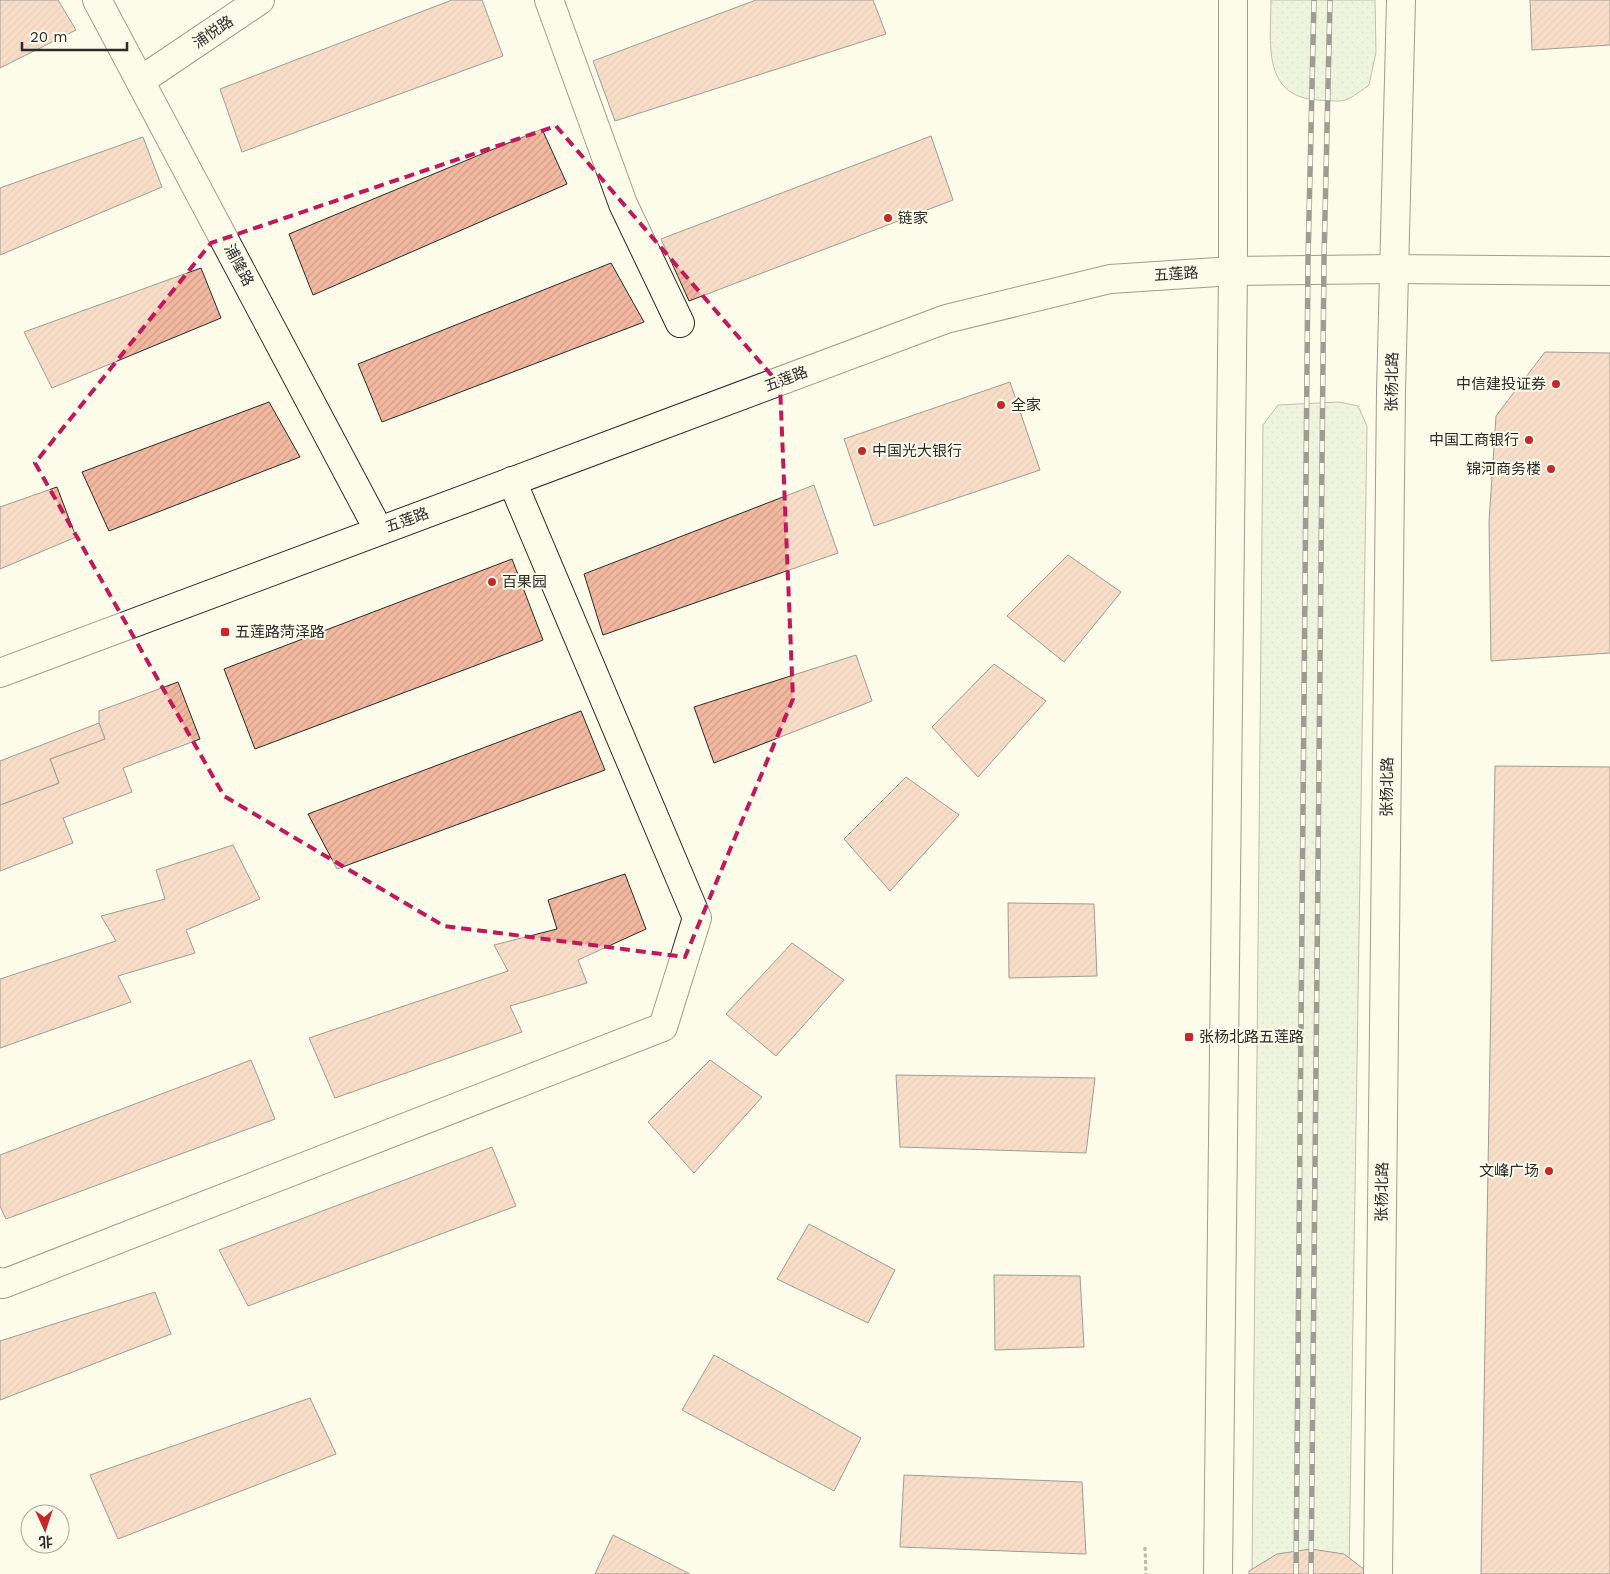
<svg xmlns="http://www.w3.org/2000/svg" width="1610" height="1574" viewBox="0 0 1610 1574" font-family="'Work Sans','Noto Sans SC',sans-serif">
	<defs>
		<pattern id="garden-dots" width="8" height="8" patternUnits="userSpaceOnUse" patternTransform="scale(1.25)"><rect width="8" height="8" fill="#deebd1"/><path d="M2 2h.1M6 6h.1" fill="none" stroke="#bfcab4" stroke-width="1.8" stroke-linecap="round"/></pattern>
		<pattern id="building-hatch" width="6" height="6" patternUnits="userSpaceOnUse" patternTransform="scale(1.25)"><rect width="6" height="6" fill="#f2b8a0"/><path d="M-1 1l2-2M0 6l6-6M5 7l2-2" fill="none" stroke="#d09e8a"/></pattern>
	</defs>
	<rect width="100%" height="100%" fill="#fdfbea"/>
	<g fill="url(#garden-dots)" stroke="#74746e">
		<path d="M1271,0H1375L1376,52L1369,85C1344,103 1347,102 1317,100C1261,96 1271,41 1271,0Z"/>
		<path d="M1339,402L1358,406L1367,426L1349,1574H1252L1263,425L1278,405Z"/>
	</g>
	<g fill="url(#building-hatch)" stroke="#2b2b2b">
		<path d="M0,0H58L76,30L0,68Z"/>
		<path d="M452,0H482L503,56L242,152L220,89Z"/>
		<path d="M756,0H873L886,34L615,121L593,61Z"/>
		<path d="M1530,0H1610V45L1532,50Z"/>
		<path d="M542,129L567,184L313,295L289,234Z"/>
		<path d="M931,136L953,200L689,301L661,239Z"/>
		<path d="M143,137L162,187L0,255V188Z"/>
		<path d="M611,263L644,322L382,422L358,364Z"/>
		<path d="M201,268L221,318L52,388L24,332Z"/>
		<path d="M1545,352L1610,353V653L1491,661L1489,522L1496,416Z"/>
		<path d="M1010,382L1040,470L874,526L844,439Z"/>
		<path d="M269,402L300,457L109,531L82,472Z"/>
		<path d="M814,485L838,553L603,635L584,574Z"/>
		<path d="M57,487L76,537L0,569V507Z"/>
		<path d="M1068,555L1121,592L1064,662L1007,616Z"/>
		<path d="M512,559L543,640L255,749L224,669Z"/>
		<path d="M856,655L872,701L714,763L694,707Z"/>
		<path d="M994,664L1046,701L978,777L932,727Z"/>
		<path d="M178,682L200,739L123,768L132,792L63,818L73,843L0,871V805L59,783L50,759L105,739L99,723V711Z"/>
		<path d="M581,711L605,770L337,869L308,814Z"/>
		<path d="M99,723L105,739L50,759L59,783L0,805V761Z"/>
		<path d="M1495,766L1610,767V1574H1481Z"/>
		<path d="M906,777L959,815L890,891L844,839Z"/>
		<path d="M233,845L260,899L186,930L195,953L118,976L131,1002L0,1048V979L116,941L101,916L165,899L156,870Z"/>
		<path d="M625,874L646,929L578,960L587,983L510,1006L522,1032L335,1098L309,1038L508,971L494,945L557,929L548,900Z"/>
		<path d="M1008,903L1094,904L1097,976L1009,978Z"/>
		<path d="M792,943L844,980L776,1056L726,1014Z"/>
		<path d="M251,1060L275,1119L6,1219L0,1206V1155Z"/>
		<path d="M710,1060L762,1097L694,1173L648,1122Z"/>
		<path d="M896,1075L1095,1078L1086,1153L900,1147Z"/>
		<path d="M492,1147L516,1206L248,1306L219,1250Z"/>
		<path d="M809,1224L895,1270L868,1323L777,1279Z"/>
		<path d="M994,1275L1080,1276L1084,1347L995,1350Z"/>
		<path d="M155,1292L171,1334L0,1400V1341Z"/>
		<path d="M714,1355L861,1438L834,1491L682,1410Z"/>
		<path d="M310,1398L336,1454L118,1539L90,1475Z"/>
		<path d="M904,1475L1082,1482L1086,1554L900,1547Z"/>
		<path d="M613,1535L690,1574H595Z"/>
		<path d="M1311,1549L1344,1554L1370,1574H1249V1571L1277,1554Z"/>
	</g>
	<g fill="none" stroke-linecap="round" stroke-linejoin="round">
		<g stroke="#2b2b2b" stroke-width="30">
			<g id="minor">
				<path d="M97,0L379,531"/>
				<path d="M549,0L623,204L680,323"/>
				<path d="M140,81L260,0"/>
				<path d="M0,673L946,319L1110,279L1233,271L1394,269L1610,271"/>
				<path d="M0,1282L3,1284L663,1027L697,918L512,481"/>
			</g>
		</g>
		<g stroke="#2b2b2b" stroke-width="30">
			<g id="major">
				<path d="M1218,1574L1233,271V0"/>
				<path d="M1378,1574L1391,391L1401,0"/>
			</g>
		</g>
		<path stroke="#6a6964" stroke-width="3" stroke-dasharray="4 2.5" stroke-linecap="butt" d="M1145,1547L1146,1574"/>
		<use href="#minor" stroke="#fdfbea" stroke-width="28"/>
		<use href="#major" stroke="#fdfbea" stroke-width="28"/>
		<g stroke="#2b2b2b" stroke-width="5.5">
			<g id="rail">
				<path d="M1296,1574L1308,260L1314,0"/>
				<path d="M1311,1574L1324,260L1330,0"/>
			</g>
		</g>
		<use href="#rail" stroke="#fdfbea" stroke-width="4" stroke-dasharray="11" stroke-linecap="butt"/>
	</g>
	<path d="M0 0H1610V1574H0ZM556,126L780,385L793,699L685,957L444,926L224,796L35,463L211,243Z" fill="#fdfbea" fill-opacity=".55" fill-rule="evenodd"/>
	<path fill="none" stroke="#c2185b" stroke-width="4" stroke-dasharray="10 6" stroke-linejoin="round" d="M556,126L780,385L793,699L685,957L444,926L224,796L35,463L211,243Z"/>
	<g fill="#c62828" stroke="#fdfbea" stroke-width="2">
		<circle cx="888" cy="218" r="5"/>
		<circle cx="1556" cy="384" r="5"/>
		<circle cx="1001" cy="405" r="5"/>
		<circle cx="1529" cy="440" r="5"/>
		<circle cx="862" cy="451" r="5"/>
		<circle cx="1551" cy="469" r="5"/>
		<circle cx="492" cy="582" r="5"/>
		<rect x="220" y="627" width="10" height="10" rx="2.5"/>
		<rect x="1184" y="1032" width="10" height="10" rx="2.5"/>
		<circle cx="1549" cy="1171" r="5"/>
	</g>
	<g text-anchor="middle" stroke-width="4" stroke-linejoin="round" paint-order="stroke">
		<g font-size="15" fill="#2b2b2b" stroke="#fdfbea">
			<text transform="translate(213 32) rotate(-34)" y="5">浦悦路</text>
			<text transform="translate(239 265) rotate(62)" y="5">浦隆路</text>
			<text transform="translate(1176 274) rotate(-4)" y="5">五莲路</text>
			<text transform="translate(786 379) rotate(-21)" y="5">五莲路</text>
			<text transform="translate(1392 382) rotate(-89)" y="5">张杨北路</text>
			<text transform="translate(407 520) rotate(-20)" y="5">五莲路</text>
			<text transform="translate(1387 787) rotate(-89)" y="5">张杨北路</text>
			<text transform="translate(1382 1192) rotate(-89)" y="5">张杨北路</text>
		</g>
		<g font-size="15" fill="#2b2b2b" stroke="#fdfbea" text-anchor="start">
			<text x="898" y="223">链家</text>
			<text x="1546" y="389" text-anchor="end">中信建投证券</text>
			<text x="1011" y="410">全家</text>
			<text x="1519" y="445" text-anchor="end">中国工商银行</text>
			<text x="872" y="456">中国光大银行</text>
			<text x="1541" y="474" text-anchor="end">锦河商务楼</text>
			<text x="502" y="587">百果园</text>
			<text x="235" y="637">五莲路菏泽路</text>
			<text x="1199" y="1042">张杨北路五莲路</text>
			<text x="1539" y="1176" text-anchor="end">文峰广场</text>
		</g>
	</g>
	<g transform="translate(45 1529) rotate(177)"><circle r="24" fill="#fdfbea" stroke="#a9a89e"/>
	<path d="M0-4L9 19L0 12L-9 19Z" fill="#c62828"/>
	<text y="-8" font-size="14" font-weight="bold" text-anchor="middle" fill="#2b2b2b">北</text>
	</g>
	<path d="M22 42v8h105v-8" fill="none" stroke="#2b2b2b" stroke-width="2.5"/>
	<text x="30" y="42" font-size="15" fill="#2b2b2b" stroke="#fdfbea" stroke-width="4" paint-order="stroke">20 m</text>
</svg>
